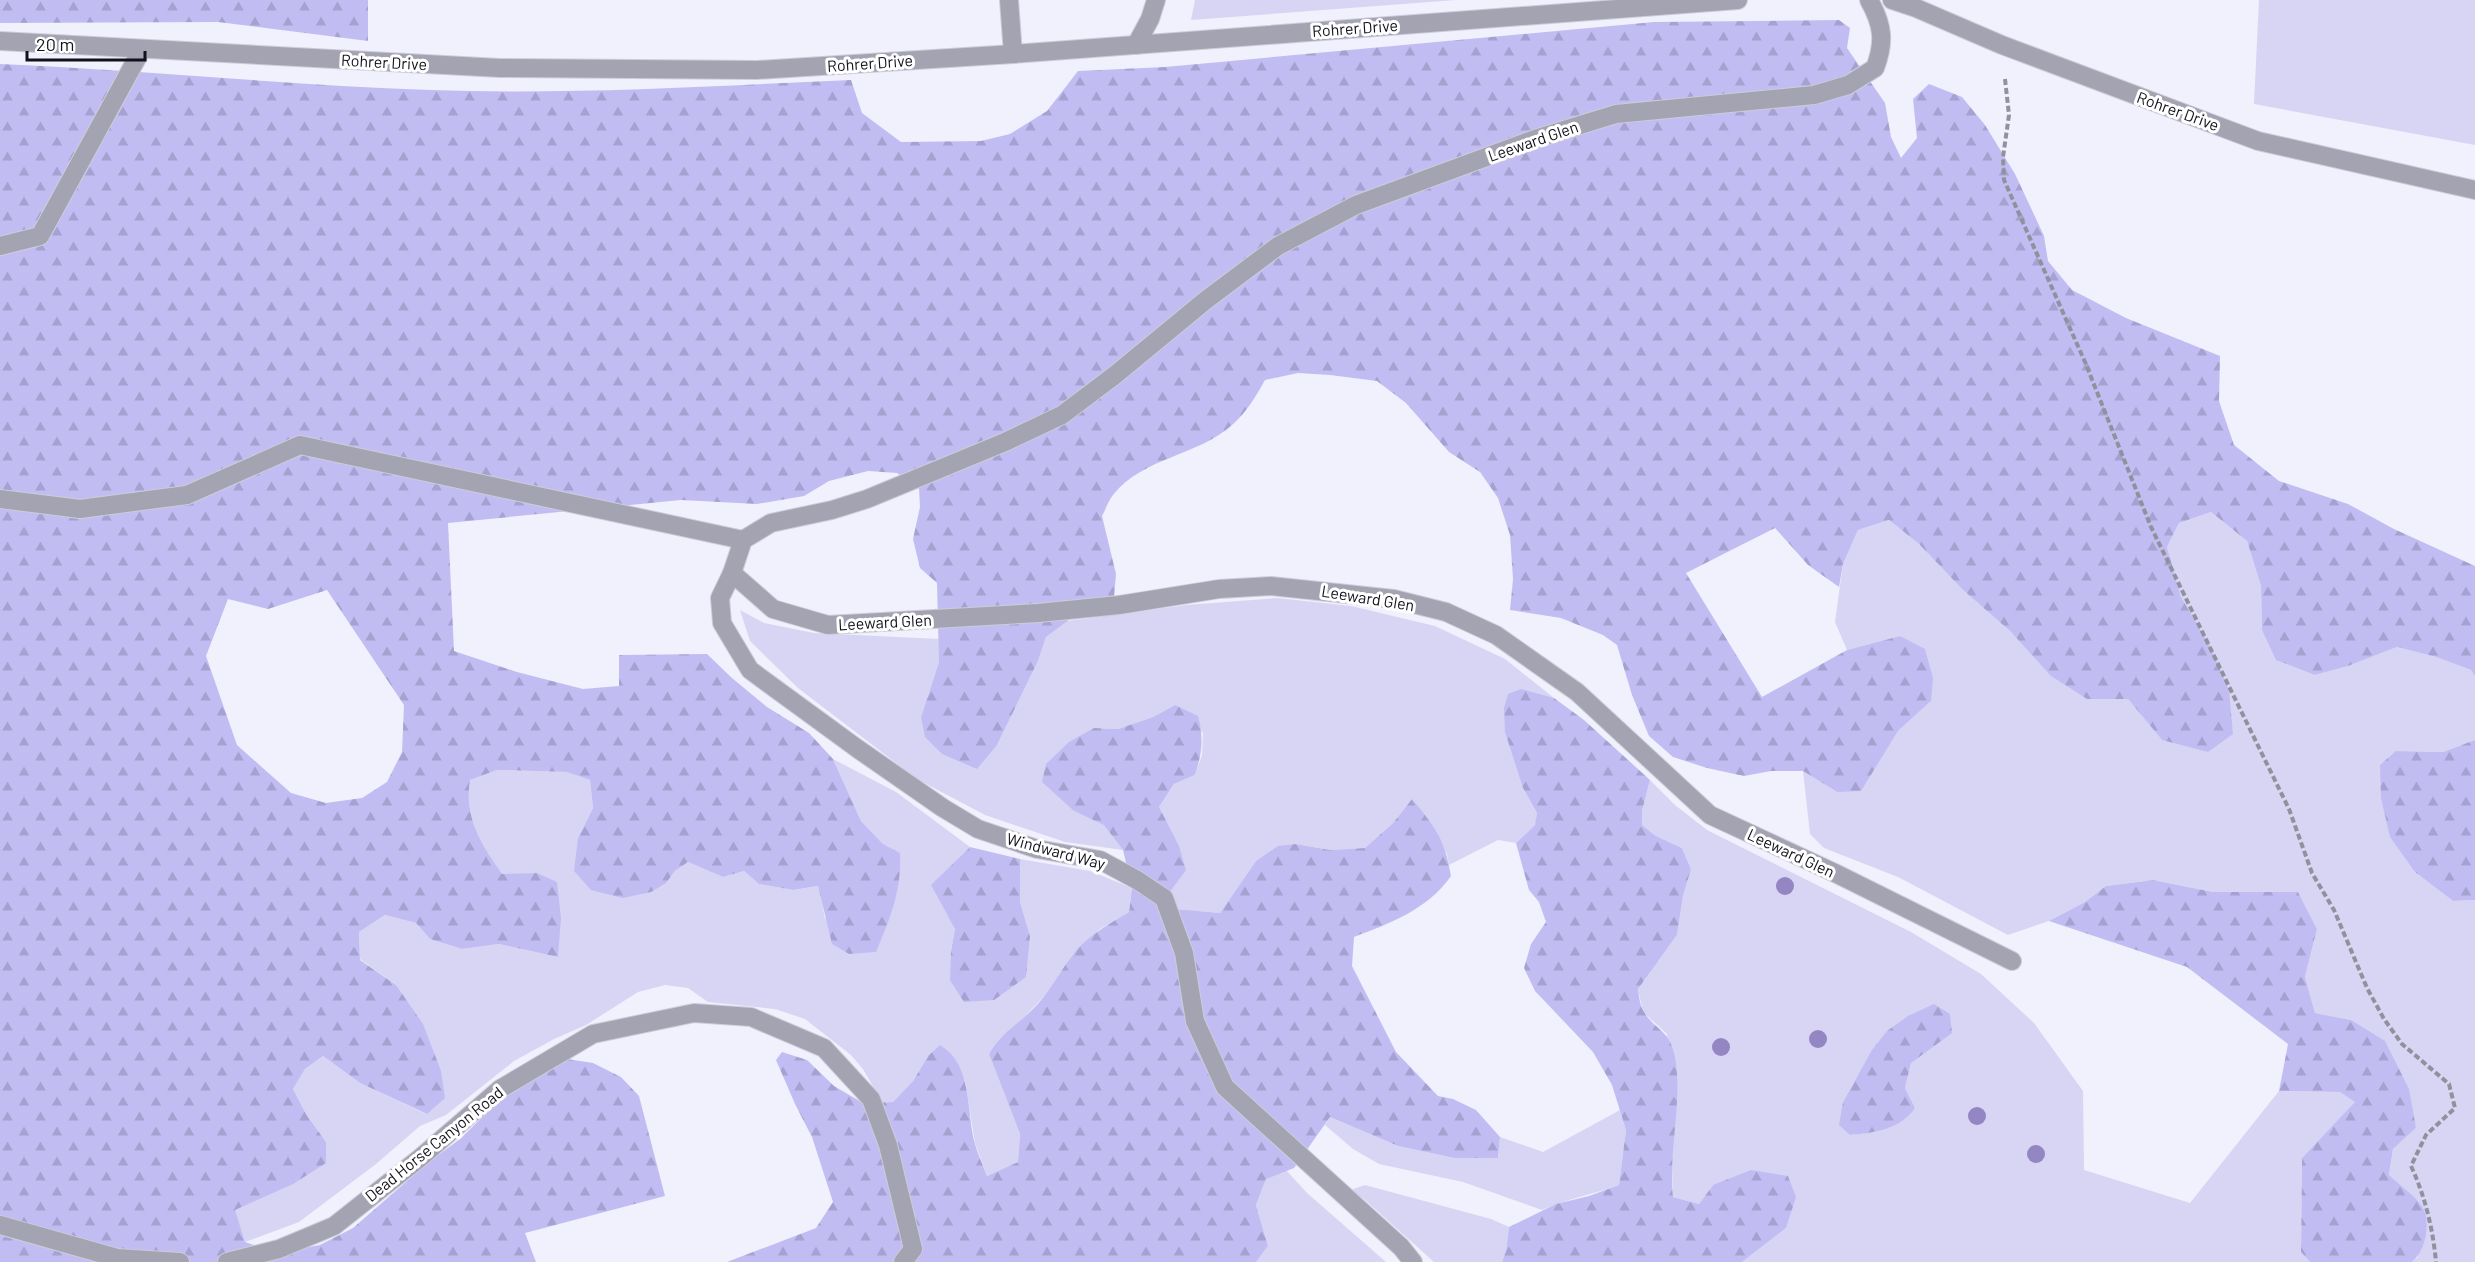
<svg xmlns="http://www.w3.org/2000/svg" width="2475" height="1262" viewBox="0 0 2475 1262" font-family="Barlow,sans-serif">
	<defs>
		<pattern id="forest-firs" width="22" height="20" patternUnits="userSpaceOnUse" patternTransform="scale(1.5)"><rect width="22" height="20" fill="#c1bdf3"/><path d="M5 1l3.5 6h-7zM16 11l3.5 6h-7z" fill="#a5a1d0"/></pattern>
	</defs>
	<rect width="100%" height="100%" fill="#f1f0fd"/>
	<g fill="#d7d5f3" fill-rule="evenodd">
		<path d="M1195,0H1456L1191,20Z"/>
		<path d="M2259,0H2475V145L2254,104Z"/>
		<path d="M2211,512L2247,541L2261,586L2262,630L2315,675L2348,666L2397,647L2436,657L2471,670L2475,676V740L2443,752L2396,751L2415,872L2453,901L2475,900V1262H2412L2418,1257L2422,1207L2389,1176L2393,1149L2416,1128L2351,1020L2315,1013L2305,977L2317,929L2298,892H2213L2153,880L2106,886L2085,902L2049,921L2008,935L1898,877L1824,848L1810,834L1803,771L1837,792L1880,759L1898,731L1931,701L1900,636L1847,650L1835,622L1843,564L1858,530L1889,520L1919,544L1963,590L2087,699H2128L2162,740L2229,690L2211,647L2181,597L2167,547L2179,523Z"/>
		<path d="M1277,598L1351,606L1435,626L1505,659L1554,698L1521,690L1523,788L1537,813L1536,824L1516,843L1498,840L1449,865L1447,854L1412,799L1393,823L1365,848L1330,850L1296,844L1256,861L1220,913L1175,909L1169,893L1167,826L1159,807L1174,784L1195,775L1202,755L1203,733L1175,705L1153,717L1118,729L1094,728L1074,811L1104,824L1123,850L1065,842L985,815L917,779L798,688L750,641L740,610L764,623L814,633L940,639L939,662L921,717L997,745L1038,661L1046,637L1067,621L1186,605Z"/>
		<path d="M833,759L896,792L970,847L932,885L955,929L951,951L1030,936L1020,902V859L1090,871L1132,888L1129,912L1100,929L1072,955L1052,988L989,1054L1020,1134L1018,1162L987,1176L975,1143L965,1081L928,1056L913,1081L893,1102H882L863,1069L851,1055L805,1019L775,1009L708,1002L688,988L665,985L638,992L586,1025L554,1039L514,1061L446,1115L420,1126L376,1164L299,1222L245,1242L234,1210L262,1197L326,1142L306,1114L293,1089L305,1069L323,1056L360,1083L426,1114L396,985L360,959L359,932L385,915L416,923L430,939L462,949L499,944L558,957L537,873L502,875C481,844 464,818 470,780L497,770L568,772L590,780L593,808L578,838L666,883L675,871L688,862L723,877L744,871L759,884L793,890L819,886L825,919L900,854L883,844L861,821Z"/>
		<path d="M1650,780L1675,805L1707,830L1911,932L1981,974L2034,1023L2083,1091L2084,1170L2190,1203L2279,1091L2340,1092L2356,1102L2302,1158L2301,1252L2310,1262H1742L1786,1228L1713,1185L1699,1204L1673,1197L1667,1034L1643,1012L1638,989L1677,935L1683,896L1691,869L1682,848L1656,836L1642,825V811ZM1911,1063L1905,1088L1915,1108C1892,1126 1879,1132 1850,1135L1843,1102L1857,1077Z"/>
		<path d="M1620,1110L1626,1130L1619,1185C1594,1194 1566,1199 1542,1210L1463,1182L1379,1164L1353,1149L1325,1125L1330,1117L1398,1146L1454,1158H1498L1500,1137L1543,1152Z"/>
		<path d="M1286,1170L1307,1193L1386,1262H1256L1268,1246L1256,1205L1266,1179Z"/>
		<path d="M1365,1185L1491,1219L1509,1227L1506,1251L1502,1262H1434L1364,1199L1348,1191Z"/>
	</g>
	<g fill="url(#forest-firs)" fill-rule="evenodd">
		<path d="M0,0H368V41L218,22L0,23Z"/>
		<path d="M1839,20L1850,28L1847,48L1885,103L1891,137L1901,158L1917,138L1913,99L1929,84L1962,97L1985,125L2015,174L2044,236L2048,261L2072,290L2126,318L2220,356L2219,401L2234,445L2279,481L2348,504L2394,529L2475,566V676L2471,670L2436,657L2397,647L2348,666L2315,675L2276,660L2262,630L2261,586L2247,541L2211,512L2179,523L2167,547L2181,597L2211,647L2229,690L2233,734L2208,752L2162,740L2128,699H2087L2051,676L2011,632L1963,590L1919,544L1889,520L1858,530L1843,564L1839,587L1808,565L1775,528L1686,573L1762,697L1847,650L1900,636L1925,649L1933,678L1931,701L1898,731L1861,791L1837,792L1803,771H1771L1744,776L1707,768L1673,757L1649,736L1632,695L1617,645L1603,635L1561,618L1510,610L1513,579L1510,535L1498,498L1480,472L1449,452L1406,403L1377,381L1330,375L1298,373L1265,380C1256,396 1247,412 1232,425C1198,456 1143,457 1113,495C1108,501 1106,509 1102,516L1116,574L1114,597L1077,614L1046,637L1038,661L997,745L977,769L942,754L925,737L921,717L939,662L937,583L920,568L913,539L920,507L919,488L897,473L868,471L829,481L804,496L757,504L681,500L448,523L454,651L517,672L583,689L619,686V655L707,654L732,678L767,707L809,733L833,759L861,821L883,844L900,853C902,890 890,919 876,952L849,954L832,944L818,886L793,890L759,884L744,871L723,877L688,862L675,871L666,883L651,892L623,898L591,890L574,871L578,838L593,808L590,780L567,772L497,770L470,780C464,818 481,844 502,874L537,873L557,882L561,918L558,957L499,944L462,949L430,939L416,923L385,915L359,932L360,960L396,985L423,1024L441,1071L445,1098L427,1114L360,1083L323,1056L305,1069L293,1089L306,1114L326,1142V1163L293,1184L235,1210L245,1242L278,1253L320,1245L353,1228L429,1162L460,1139L494,1106L524,1073L561,1058L593,1063L621,1077L639,1096L665,1196L525,1233L536,1262H0V64C143,70 286,85 430,90C570,95 711,86 851,80L862,113L901,142L981,141L1010,134L1047,111L1078,71L1165,67L1654,22ZM327,590L404,705L402,752L387,782L362,798L326,803L291,793L237,745L206,656L228,599L268,609Z"/>
		<path d="M1521,689L1554,698L1584,720L1650,780L1642,811V825L1656,836L1682,848L1691,869L1683,896L1677,935L1638,989C1639,996 1640,1006 1644,1012C1655,1030 1670,1030 1675,1057C1683,1103 1668,1150 1673,1197L1699,1204L1713,1185L1751,1170L1788,1176L1796,1197L1786,1228L1742,1262H1502L1506,1251L1509,1227L1556,1204L1589,1196L1619,1185L1626,1130L1612,1085L1593,1052L1535,991L1524,968L1531,944L1546,922L1539,902L1529,890L1516,843L1535,825L1537,813L1523,788L1505,732L1504,708L1508,694Z"/>
		<path d="M1175,705L1198,716C1204,738 1202,754 1195,775L1174,784L1159,807L1179,846L1186,870L1169,893L1175,909L1220,913L1256,861L1278,846L1296,844L1330,850L1365,848L1393,823L1412,799C1435,827 1445,839 1451,876C1428,909 1391,923 1354,937L1352,966L1396,1052L1438,1096L1453,1099L1476,1110L1500,1137L1498,1158H1454L1398,1146L1330,1117L1294,1168L1266,1179L1256,1205L1268,1246L1256,1262H727L816,1228L833,1202L812,1137L795,1104L776,1060L782,1052L807,1060L834,1086L863,1103L893,1102L913,1081L928,1056L940,1045C973,1064 966,1112 975,1144C978,1155 983,1165 987,1176L1018,1162L1020,1134L989,1054C1002,1032 1016,1026 1033,1009C1049,993 1058,975 1071,957C1085,937 1109,924 1129,912L1132,888L1123,850L1104,825L1074,811L1042,782L1046,764L1069,742L1094,728L1118,729L1153,717Z"/>
		<path d="M2475,740V900L2453,901L2415,872L2390,837L2381,798L2380,765L2396,751L2443,752Z"/>
		<path d="M970,847L1020,859V902L1030,936L1026,977L994,1000L964,1002L950,980L951,951L955,929L931,885Z"/>
		<path d="M2153,880L2213,892H2298L2317,929L2305,977L2315,1013L2351,1020L2385,1041L2409,1089L2416,1128L2393,1149L2389,1175C2399,1185 2413,1194 2421,1205C2432,1220 2426,1251 2412,1262H2310L2301,1252L2302,1158L2355,1102L2340,1092L2279,1091L2288,1044L2187,967L2049,921L2085,902L2106,886Z"/>
		<path d="M1934,1004L1950,1014L1952,1033L1911,1063L1905,1088L1915,1108C1901,1129 1874,1133 1850,1135L1839,1125L1843,1102L1872,1050L1887,1031L1908,1016Z"/>
	</g>
	<g fill="none" stroke-linecap="round" stroke-linejoin="round">
		<g stroke="#cdccd9" stroke-width="20">
			<g id="lane">
				<path d="M1009,0L1013,54"/>
				<path d="M1136,45L1150,19L1156,0"/>
				<path d="M0,246L40,236L142,49"/>
				<path d="M0,499L80,509L187,495L300,445L743,540"/>
			</g>
		</g>
		<g stroke="#cdccd9" stroke-width="20">
			<g id="street">
				<path d="M1869,0C1883,25 1885,42 1875,68L1848,85L1814,95L1616,114L1538,138L1356,205L1278,246L1206,300L1115,375L1062,415L1005,442L867,499L832,510L771,523L743,540L732,573L773,609L828,625L1038,613L1119,605L1219,589L1271,586L1394,599L1446,612L1496,635L1577,692L1710,815L1837,874L2012,961"/>
				<path d="M1892,0L1916,8L2002,45L2258,141L2475,190"/>
				<path d="M0,41L500,68L757,70L1013,54L1738,0"/>
				<path d="M732,573L720,598L722,623L750,670L858,749L943,808L978,829L1037,849L1100,860L1137,880L1164,898L1184,953L1195,1021L1225,1087L1401,1247L1413,1262"/>
				<path d="M0,1225L117,1258L180,1262"/>
				<path d="M227,1262L279,1249L334,1226L420,1158L500,1089L593,1034L694,1013L751,1017L824,1048L871,1099L888,1145L913,1249L903,1262"/>
			</g>
		</g>
		<path stroke="#91909c" stroke-width="4" stroke-dasharray="6 3" stroke-linecap="butt" d="M2005,79L2009,115L2003,157L2004,180L2085,362L2151,527L2289,809L2312,873L2334,910L2367,988L2384,1019L2402,1044L2449,1084L2455,1108L2426,1135L2411,1166C2425,1196 2433,1229 2436,1262"/>
		<use href="#lane" stroke="#a4a3b1" stroke-width="18"/>
		<use href="#street" stroke="#a4a3b1" stroke-width="18"/>
	</g>
	<g fill="#9486c3">
		<circle cx="1785" cy="886" r="9"/>
		<circle cx="1818" cy="1039" r="9"/>
		<circle cx="1721" cy="1047" r="9"/>
		<circle cx="1977" cy="1116" r="9"/>
		<circle cx="2036" cy="1154" r="9"/>
	</g>
	<g text-anchor="middle" stroke-width="6" stroke-linejoin="round" paint-order="stroke">
		<g font-size="16" fill="#12111b" stroke="#fff">
			<text transform="translate(1355 28) rotate(-4)" y="6">Rohrer Drive</text>
			<text transform="translate(384 62) rotate(3)" y="6">Rohrer Drive</text>
			<text transform="translate(870 63) rotate(-4)" y="6">Rohrer Drive</text>
			<text transform="translate(2178 111) rotate(20)" y="6">Rohrer Drive</text>
			<text transform="translate(1533 141) rotate(-19)" y="6">Leeward Glen</text>
			<text transform="translate(1368 598) rotate(9)" y="6">Leeward Glen</text>
			<text transform="translate(885 622) rotate(-3)" y="6">Leeward Glen</text>
			<text transform="translate(1056 851) rotate(15)" y="6">Windward Way</text>
			<text transform="translate(1791 853) rotate(25)" y="6">Leeward Glen</text>
			<text transform="translate(434 1144) rotate(-39)" y="6">Dead Horse Canyon Road</text>
		</g>
	</g>
	<path d="M27 51v9h118v-9" fill="none" stroke="#12111b" stroke-width="3"/>
	<text x="36" y="51" font-size="18" fill="#12111b" stroke="#ffffff" stroke-width="4.5" paint-order="stroke">20 m</text>
</svg>
